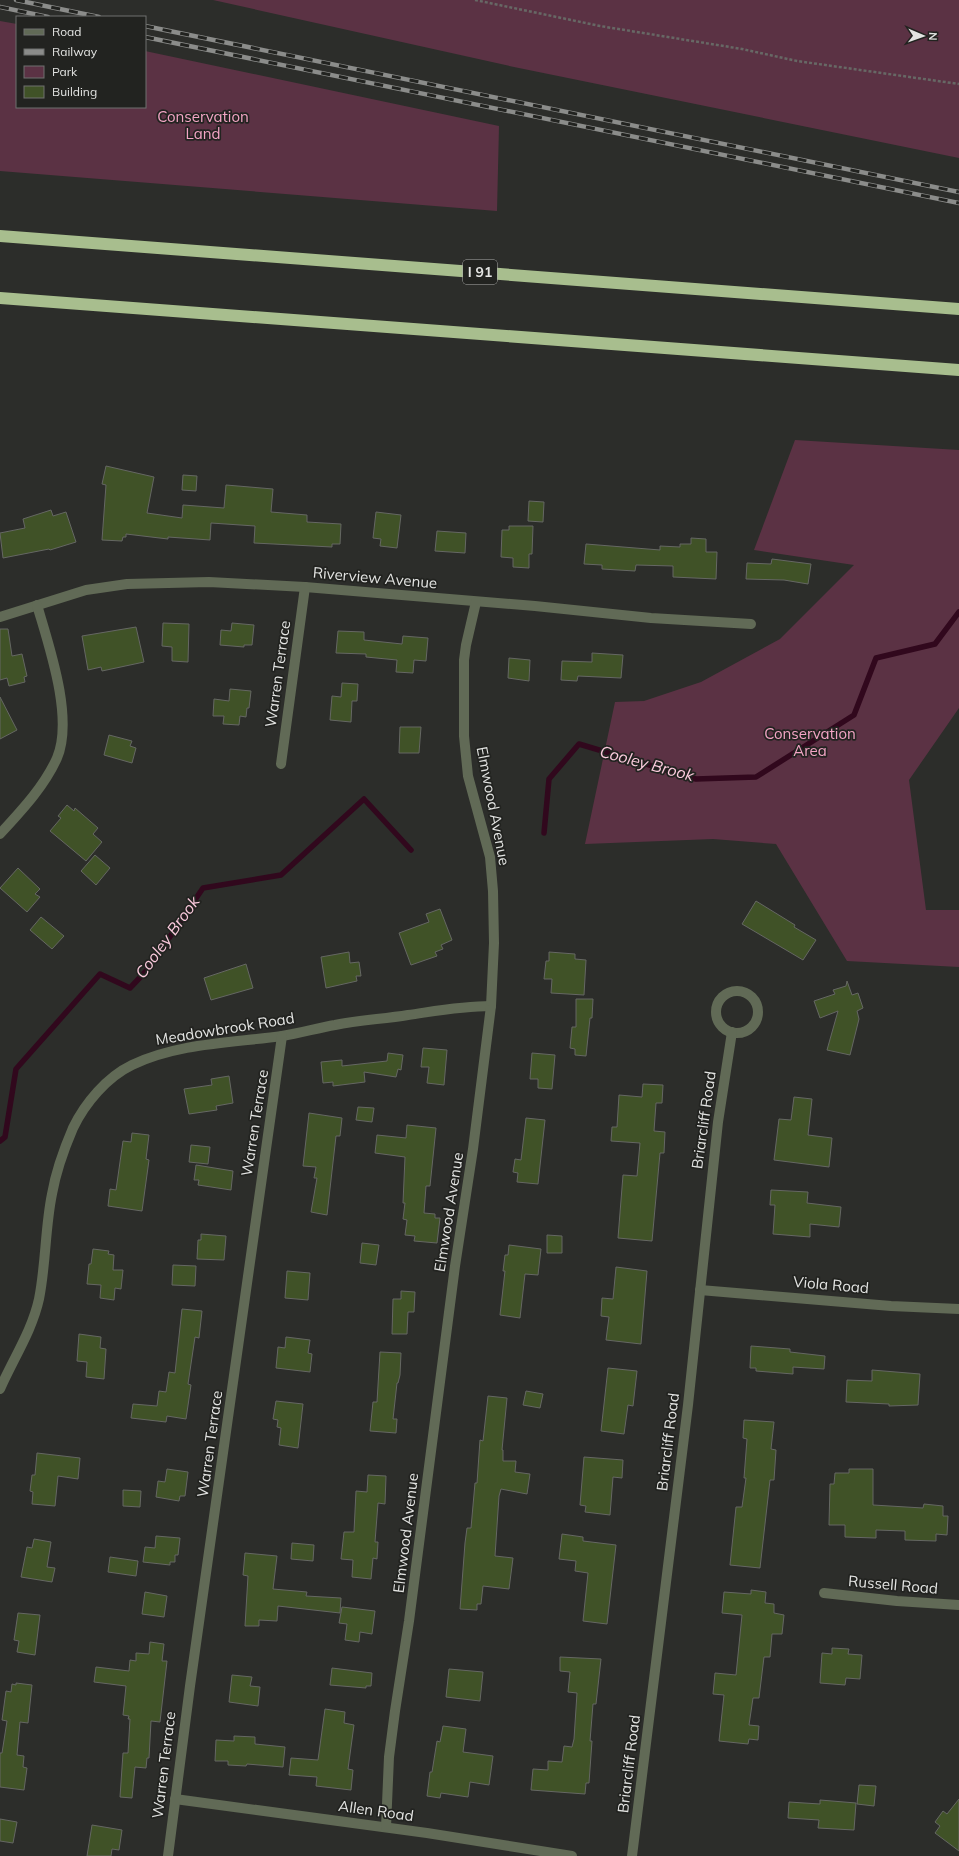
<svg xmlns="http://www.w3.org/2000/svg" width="959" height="1856" viewBox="0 0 959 1856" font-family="Mulish,sans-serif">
	<rect width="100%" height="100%" fill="#2c2d2a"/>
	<g fill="#5b3244">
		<path d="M213,0H959V158L514,67Z"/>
		<path d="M0,21L17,24V107H145V51L499,126L497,211L0,171Z"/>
		<path d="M795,440L959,450V708L909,780L926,910H959V967L847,961L776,844L713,839L585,844L615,702L644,701L701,682L780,639L854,565L754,550Z"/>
	</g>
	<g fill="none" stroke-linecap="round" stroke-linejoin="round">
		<g stroke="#31081d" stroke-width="5.5">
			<path d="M544,833L549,779L579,744L696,779L756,777L854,715L876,658L935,644L959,612"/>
			<path d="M0,1141L5,1137L16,1069L100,974L130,988L148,969L203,888L281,875L364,799L411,850"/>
		</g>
	</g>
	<g fill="#405227" stroke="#656763">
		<path d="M106,466L154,477L147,513L182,518L183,505L224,508L226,485L273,489L271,512L307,515V522L341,524L340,544H332V547L254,543L255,526L211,523L210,540L168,537V539L126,534V537H123L122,541L102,540L106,485L102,484Z"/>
		<path d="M183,475L197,476L196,491L182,490Z"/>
		<path d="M529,501L544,502L543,522L528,521Z"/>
		<path d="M51,510L53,516L66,512L76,542L50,550L49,549L3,558L0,533L25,528L23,519Z"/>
		<path d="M376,512L401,515L397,548L380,546L381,539L373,538Z"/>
		<path d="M509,526H533L532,554H529V568L513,567V558L501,557L502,530H509Z"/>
		<path d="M437,531L466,533L465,553L435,551Z"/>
		<path d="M691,538L706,539V552H717L716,579L673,577V566L636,565L635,571L602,569V565L584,564L586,544L660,550V546L680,547V544H691Z"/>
		<path d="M772,559L811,564L808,584L784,580L746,579L747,563L771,564Z"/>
		<path d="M163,623L189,624L188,662L172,661V647L162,646Z"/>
		<path d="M232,623L254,625L252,645H244V647L220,645L221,630L231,631Z"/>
		<path d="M136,627L144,662L102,671L101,667L88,670L82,636Z"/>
		<path d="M0,629H8L12,656L22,654L27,676L24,677L25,682L9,686L7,678L0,680Z"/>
		<path d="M338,631L364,632V640L402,644L403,636L428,638L426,661L414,660L413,673L396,672L397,660L366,657V654L336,653Z"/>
		<path d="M592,653L623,655L621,678L578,676L577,681L561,680L562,661L592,662Z"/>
		<path d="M509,658L530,660L529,681L508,678Z"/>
		<path d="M342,683L358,684L357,701H352L351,722L330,720L332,696L341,697Z"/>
		<path d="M230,689L251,691L249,708H247L246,717L240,716L239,725L223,724L224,716H213L214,699L229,701Z"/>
		<path d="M0,697L17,730L0,739Z"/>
		<path d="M400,727H421L419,753H399Z"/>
		<path d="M109,735L132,741L130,746L136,748L132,763L104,755Z"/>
		<path d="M67,805L74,811L75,808L98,828L93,834L102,842L86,861L50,831L61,818L58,816Z"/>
		<path d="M95,855L110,868L96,885L81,871Z"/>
		<path d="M18,868L40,889L35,894L40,897L27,912L0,888Z"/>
		<path d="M756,901L795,925L794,927L816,940L803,960L742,924Z"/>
		<path d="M440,909L452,940L441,945L443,949L435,952L437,956L411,965L399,933L429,922L426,914Z"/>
		<path d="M41,917L64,936L52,949L30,930Z"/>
		<path d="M349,952L350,963L359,962L361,976H356L357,981L326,988L321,957Z"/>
		<path d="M549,952L575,954V959L586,960L584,995L551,993L552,979H544L546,961H549Z"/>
		<path d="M246,964L253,988L211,1000L204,978Z"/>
		<path d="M847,981L852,995L858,993L863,1008L857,1011L859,1019L850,1055L827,1050L838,1011L820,1018L814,1001L835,994L833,990L846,986Z"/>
		<path d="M576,999H593L592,1018H590L586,1056L575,1055V1049L570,1048L572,1027H576Z"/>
		<path d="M423,1048L447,1050L444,1085L427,1083L429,1067H421Z"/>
		<path d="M388,1053L403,1055L401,1070L398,1069L396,1077L364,1072L365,1082L333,1086V1082L323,1083L321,1062L342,1060V1066L387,1061Z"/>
		<path d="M532,1053L555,1055L552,1089L538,1088V1079H530Z"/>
		<path d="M229,1076L233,1103L216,1106L217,1110L189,1114L184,1089L212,1085L211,1079Z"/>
		<path d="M643,1084L663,1085L662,1103H656L654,1131L665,1132L664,1153H660L652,1241L618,1238L623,1175L637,1176L640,1143L611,1141L612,1127H617L619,1095L642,1097Z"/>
		<path d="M794,1097L812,1099L808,1135L832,1138L829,1167L774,1160L779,1119L791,1120Z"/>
		<path d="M358,1107L374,1108L372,1122L356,1120Z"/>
		<path d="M309,1113L342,1118L340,1136H336L327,1215L311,1212L317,1178H314L316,1167L303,1166Z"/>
		<path d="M526,1118L545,1120L538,1184L517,1182L518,1173L513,1172L515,1159L521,1160Z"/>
		<path d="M407,1125L436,1128L430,1186H426L424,1213L435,1214V1218H440L437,1243L414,1241L415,1236L405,1235L407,1220L403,1219L405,1203H403L405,1157L375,1153L377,1135L406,1138Z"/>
		<path d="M132,1133L149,1135L146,1159L149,1160L142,1211L108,1206L110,1189L116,1190L123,1141L131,1142Z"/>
		<path d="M191,1145L210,1147L208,1164L189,1162Z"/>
		<path d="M196,1165L233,1171L231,1190L198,1185L199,1180H194Z"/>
		<path d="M771,1190L808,1192L807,1203L841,1207L839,1227L810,1224V1237L773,1234L775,1205H770Z"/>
		<path d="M201,1234L226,1236L224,1260L197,1259L198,1240H201Z"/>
		<path d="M547,1235L562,1236V1253H547Z"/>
		<path d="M362,1243L379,1245L376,1265L360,1263Z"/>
		<path d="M509,1245L541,1249L538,1275L525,1274L520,1318L500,1315L505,1271H503L505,1255H508Z"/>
		<path d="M93,1249L109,1251L108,1254L114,1255L113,1270H123L121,1289L115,1288L114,1300L100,1298L101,1285L87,1284L89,1264H91Z"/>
		<path d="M173,1265L196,1266L195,1286L172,1285Z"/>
		<path d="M616,1267L647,1271L641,1344L606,1340L609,1317L601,1316L602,1298L613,1299Z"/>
		<path d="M287,1271L310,1273L308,1300L285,1298Z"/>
		<path d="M401,1291L415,1292L414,1312H408L407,1334H392L393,1299H401Z"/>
		<path d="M182,1309L202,1311L199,1338L195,1337L188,1384L191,1385L186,1419L167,1416L166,1422L131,1418L133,1404L157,1406L159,1391L166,1392L169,1372L175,1373Z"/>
		<path d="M79,1334L101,1337L100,1348L106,1349L104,1379L86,1377L87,1362L77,1361Z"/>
		<path d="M286,1337L310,1340L308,1353L312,1354L310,1372L276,1368L278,1347L285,1348Z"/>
		<path d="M751,1346L790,1349V1352L825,1356L824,1369L793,1367V1374L756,1371V1368H750Z"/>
		<path d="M380,1352L401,1353L400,1375L398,1383H397L393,1419H397L396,1433L370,1431L373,1402H377Z"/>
		<path d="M608,1368L637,1371L633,1406L628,1405L624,1434L601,1431Z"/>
		<path d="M872,1370L920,1374L918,1405L889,1406V1404L846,1402L847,1380L872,1381Z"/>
		<path d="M526,1391L543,1394L540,1408L523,1405Z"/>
		<path d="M488,1396L507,1398L502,1450H503V1461H516L515,1472L530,1474L527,1494L501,1489L499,1496L495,1556L513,1558L509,1589L483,1586L481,1604H477V1610L460,1609L465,1543L467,1528H471L475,1483H477L480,1440L483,1441Z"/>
		<path d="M276,1401L303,1404L298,1448L279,1445L281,1428L277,1427L278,1420L273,1419Z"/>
		<path d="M744,1420L774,1422L771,1449L776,1450L774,1480H770L760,1568L730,1565L736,1507H742L746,1478H744L747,1439L743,1438Z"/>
		<path d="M37,1453L80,1458L78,1479L58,1476L55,1506L32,1504L33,1492L30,1491L32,1475H35Z"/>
		<path d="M584,1457L623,1460L622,1478L613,1477L610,1515L585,1512L586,1506L580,1505Z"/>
		<path d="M167,1469L188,1472L185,1496H180L179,1501L156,1497L158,1481L165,1482Z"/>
		<path d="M849,1469H873V1505L923,1508L924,1504L943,1506V1516H948L947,1535L936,1534V1541L905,1540V1531L876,1530V1538L845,1537V1525H829L830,1484H834L835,1473H849Z"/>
		<path d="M368,1475L386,1476L385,1504L378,1503L375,1542H378L377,1559L373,1558L371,1579L352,1577L353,1560L341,1559L344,1532H354L356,1491L367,1492Z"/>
		<path d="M123,1490L141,1491L140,1507L123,1506Z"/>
		<path d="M562,1534L583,1537V1541L616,1545L607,1624L583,1621L588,1573L575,1571L576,1561L559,1559Z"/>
		<path d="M156,1536L180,1538L178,1555H175V1562H170V1565L143,1562L145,1547L155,1548Z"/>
		<path d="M34,1539L51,1542L47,1567L55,1568L52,1582L21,1577L27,1547L32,1548Z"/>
		<path d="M292,1543L314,1545L313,1561L291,1559Z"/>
		<path d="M245,1553L277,1556L273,1589L307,1592L306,1596L341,1598L340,1613L278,1606L277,1621L259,1620V1626H245L248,1576L243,1575Z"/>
		<path d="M110,1557L138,1561L136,1576L108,1572Z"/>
		<path d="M751,1590L766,1592L765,1603L774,1604V1613L784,1615L782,1634H772L770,1657H764L759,1698H753L749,1725L759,1726L758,1740L749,1739L748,1744L719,1741L724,1695L713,1694L715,1673L736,1675L742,1615L722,1613L724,1592L751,1594Z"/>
		<path d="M145,1592L167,1596L164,1617L142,1614Z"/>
		<path d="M342,1607L375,1611L372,1634L360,1632L359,1642L345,1640L347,1624L339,1623Z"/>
		<path d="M18,1613L40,1615L35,1655L17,1652L19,1641L14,1640Z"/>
		<path d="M150,1642L164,1644L162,1661H167L160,1722L151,1721L149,1758H147L146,1768L135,1767L132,1798L120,1797L123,1753H128L130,1719H128L129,1716L123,1715L126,1686L94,1682L96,1667L129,1671L130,1660L136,1661V1653L149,1654Z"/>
		<path d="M832,1648L849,1649L848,1654L862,1655L860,1679L846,1678L845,1685L820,1683L822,1653L832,1654Z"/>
		<path d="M560,1657L601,1659L596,1704H593L590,1741H592L589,1783H586L585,1794L531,1790L533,1769L548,1770V1761L562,1762L564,1746L572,1747L574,1739L577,1693L568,1692L570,1672L560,1671Z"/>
		<path d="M332,1668L372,1673L371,1686H366V1688L330,1685Z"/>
		<path d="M449,1669L483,1672L480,1701L446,1697Z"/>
		<path d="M232,1675L252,1677L250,1686L260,1687L258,1706L229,1702Z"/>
		<path d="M16,1683L32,1685L28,1723L20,1722L17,1755L24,1756L23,1767L27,1768L24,1790L0,1787V1753H2L7,1721L2,1720L6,1691L11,1692L12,1684L16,1685Z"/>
		<path d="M325,1709L345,1712L344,1723L354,1725L348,1769L353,1770L351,1790L316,1786L317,1777L289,1775L291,1758L318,1760Z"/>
		<path d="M443,1726L466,1729L463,1752L493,1756L489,1785L470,1782L468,1797L441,1793L440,1798L427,1796L430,1772H432L437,1741L440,1742Z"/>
		<path d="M234,1736L255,1737V1744L285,1747L283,1767L247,1764L246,1766L228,1765V1761H215L216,1740L234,1741Z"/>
		<path d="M859,1785L876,1786L874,1806L857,1804Z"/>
		<path d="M959,1799V1851L935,1833L940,1826L935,1822L943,1811L947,1814Z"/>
		<path d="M820,1800L856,1803L854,1830L818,1828L819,1820L788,1818L789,1802L820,1804Z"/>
		<path d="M0,1819L17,1822L13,1843L0,1841Z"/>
		<path d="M92,1825L122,1830L119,1850L112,1849L111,1856H87Z"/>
	</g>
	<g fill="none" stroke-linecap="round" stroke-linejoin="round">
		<path stroke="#676865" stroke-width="2.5" stroke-dasharray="3 2" stroke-linecap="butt" d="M475,0L600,26L742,49L797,61L959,84"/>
		<g stroke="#616a56" stroke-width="10">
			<path d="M0,617L86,590L127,584L209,582L305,587L535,606L651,618L751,624"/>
			<path d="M281,764L305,587"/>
			<path d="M0,834C21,811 44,787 57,758C74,718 49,646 37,605"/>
			<circle cx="737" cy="1012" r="21"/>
			<path d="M700,1290L891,1306L959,1309"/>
			<path d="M0,1389C13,1359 32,1331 39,1299C46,1264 45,1228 52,1194C56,1171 64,1149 73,1128C85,1103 107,1077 132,1065C178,1043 232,1043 282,1036C300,1033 318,1028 335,1025C359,1020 384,1019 408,1015C436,1011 462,1006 491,1006"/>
			<path d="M824,1593L897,1601L959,1605"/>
			<path d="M175,1799L427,1833L572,1856"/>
			<path d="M386,1827L389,1757L395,1711L409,1621L455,1266L473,1149L491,1006L494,943L493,891L490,857L468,776L464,736V660L466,645L476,602"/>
			<path d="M168,1856L190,1686L282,1036"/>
			<path d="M632,1856L688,1405L718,1122L732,1032"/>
		</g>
		<g stroke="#a8be8e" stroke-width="12">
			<path d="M0,236L959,309"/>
			<path d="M0,298L959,370"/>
		</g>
		<g stroke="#8b8c8a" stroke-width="4.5">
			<g id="rail">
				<path d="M16,0L99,17"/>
				<path d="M0,7L48,17"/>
				<path d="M145,26L959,192"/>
				<path d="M145,37L959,203"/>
			</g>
		</g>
		<use href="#rail" stroke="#222320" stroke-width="3" stroke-dasharray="9" stroke-linecap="butt"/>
	</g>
	<g text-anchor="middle" stroke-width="3.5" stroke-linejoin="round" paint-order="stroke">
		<rect fill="#222320" stroke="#a9aaa8" stroke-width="1" x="463" y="260" width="34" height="24" rx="3"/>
		<g font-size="14" font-weight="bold" fill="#e3e4e2">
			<text x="480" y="277">I 91</text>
		</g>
		<g font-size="15" fill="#f3a5c5" stroke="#222320">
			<text x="203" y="122">Conservation<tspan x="203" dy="17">Land</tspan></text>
			<text x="810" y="739">Conservation<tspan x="810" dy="17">Area</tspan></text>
		</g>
		<g font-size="15" fill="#e3e4e2" stroke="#222320">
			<text transform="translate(375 578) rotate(5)" y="5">Riverview Avenue</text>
			<text transform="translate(278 674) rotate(-82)" y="5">Warren Terrace</text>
			<text transform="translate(493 806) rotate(79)" y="5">Elmwood Avenue</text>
			<text transform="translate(225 1029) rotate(-9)" y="5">Meadowbrook Road</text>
			<text transform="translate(704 1120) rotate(-82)" y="5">Briarcliff Road</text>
			<text transform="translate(255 1123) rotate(-81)" y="5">Warren Terrace</text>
			<text transform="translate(449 1212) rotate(-81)" y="5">Elmwood Avenue</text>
			<text transform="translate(831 1285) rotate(5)" y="5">Viola Road</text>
			<text transform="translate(668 1442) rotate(-83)" y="5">Briarcliff Road</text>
			<text transform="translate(210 1444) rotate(-82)" y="5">Warren Terrace</text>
			<text transform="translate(406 1533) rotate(-83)" y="5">Elmwood Avenue</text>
			<text transform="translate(893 1585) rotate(5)" y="5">Russell Road</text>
			<text transform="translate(629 1764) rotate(-83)" y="5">Briarcliff Road</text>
			<text transform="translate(164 1765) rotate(-83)" y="5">Warren Terrace</text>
			<text transform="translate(376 1811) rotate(8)" y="5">Allen Road</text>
		</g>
		<g font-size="16" font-style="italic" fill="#fccbde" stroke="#222320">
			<text transform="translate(647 763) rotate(15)" y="6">Cooley Brook</text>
			<text transform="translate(167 937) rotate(-54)" y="6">Cooley Brook</text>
		</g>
	</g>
	<rect x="16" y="16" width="130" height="92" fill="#222320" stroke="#6f706e"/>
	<rect x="24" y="29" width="20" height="6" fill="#616a56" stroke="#6f706e"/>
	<text x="52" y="36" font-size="12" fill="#e3e4e2">Road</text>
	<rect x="24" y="49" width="20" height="6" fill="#8b8c8a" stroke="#6f706e"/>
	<text x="52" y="56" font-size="12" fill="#e3e4e2">Railway</text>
	<rect x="24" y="66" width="20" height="12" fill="#5b3244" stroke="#6f706e"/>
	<text x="52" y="76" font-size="12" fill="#e3e4e2">Park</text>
	<rect x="24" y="86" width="20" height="12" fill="#405227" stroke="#6f706e"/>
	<text x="52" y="96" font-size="12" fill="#e3e4e2">Building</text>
	<g transform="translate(923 36) rotate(92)" stroke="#222320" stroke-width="3" paint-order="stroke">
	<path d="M0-3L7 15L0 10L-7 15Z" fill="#e3e4e2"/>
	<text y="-6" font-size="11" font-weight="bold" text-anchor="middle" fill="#e3e4e2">N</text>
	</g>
</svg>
